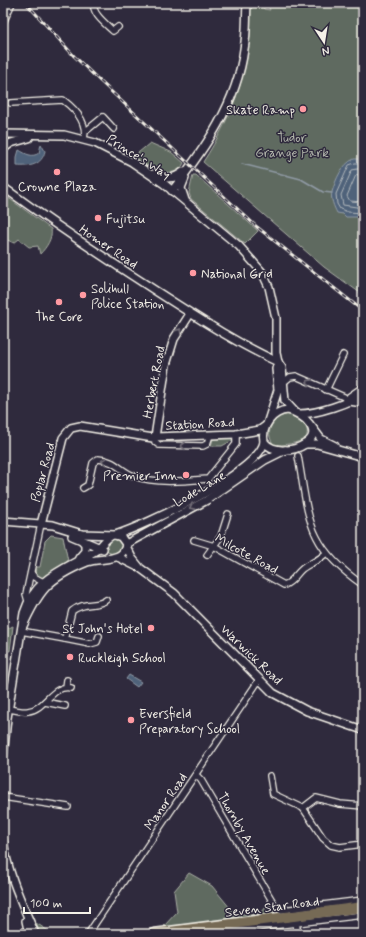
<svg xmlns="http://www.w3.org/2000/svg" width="366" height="937" viewBox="0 0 366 937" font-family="Mynerve,sans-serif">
	<rect width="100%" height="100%" fill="#2f2a3d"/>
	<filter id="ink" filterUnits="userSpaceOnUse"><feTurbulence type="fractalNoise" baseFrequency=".025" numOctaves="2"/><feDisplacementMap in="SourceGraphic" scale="8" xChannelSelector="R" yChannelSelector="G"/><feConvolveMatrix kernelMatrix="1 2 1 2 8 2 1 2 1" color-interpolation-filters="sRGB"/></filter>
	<g filter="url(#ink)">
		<g fill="#5f6b61" stroke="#aaaea4">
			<path d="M250,3H262L264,9L270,10L267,3H363V295L324,267L203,162C233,116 255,59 250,3Z"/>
			<path d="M150,143L171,152L184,163C174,184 146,165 133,157Z"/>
			<path d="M193,175H196L258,231L245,244L191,199L189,193Z"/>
			<path d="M3,194L51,229C53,238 46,248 40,254L38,246L29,247L19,239L14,243L3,238Z"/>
			<path d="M289,414C300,417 311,426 306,438C297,444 284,445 274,445C263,431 274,416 289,414Z"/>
			<path d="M233,438V440L222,446H211L213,439Z"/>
			<path d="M51,535L63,537L68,561L43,578L40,579L35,575L36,567H40L45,541Z"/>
			<circle cx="114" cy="546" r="8"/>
			<path d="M13,626L10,651L3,650L4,628H9Z"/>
			<path d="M189,873L212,886L235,914H260L268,905L280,913L363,901V905L289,915L166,927L164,926L177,912L174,891Z"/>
			<path d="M36,923L50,932H73L78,934H40Z"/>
		</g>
		<g fill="#4f627a" stroke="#919ba6">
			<path d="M41,144L45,151C42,165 30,167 17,166V157L19,150C26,154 32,158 39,153Z"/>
			<path d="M354,159H363V217H346L343,214L337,213C334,207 330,198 332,192C336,179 342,164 354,159Z"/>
			<path d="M129,675L141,682L137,687L126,679Z"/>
		</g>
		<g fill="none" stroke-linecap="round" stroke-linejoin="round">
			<g stroke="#b2b8bc" stroke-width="1">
				<path d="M363,163H355L349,165L336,194L337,204L340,209L348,212L363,213"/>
				<path d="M363,168L352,170L341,195L343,205L363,208"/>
				<path d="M363,174L356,175L347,196L350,201L363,202"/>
			</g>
			<path stroke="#919ba6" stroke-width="1.5" d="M242,164L301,179L323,192L332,193"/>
			<g stroke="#f4f1e8" stroke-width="8">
				<g id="street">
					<path d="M94,3C91,13 106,24 113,31L118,27"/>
					<path d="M3,23L12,3"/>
					<path d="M11,103L63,100C75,109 88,123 84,139"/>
					<path d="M86,131L103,117L114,129"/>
					<path d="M284,382L290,377L296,376L344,397L346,401"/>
					<path d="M326,390L343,355"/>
					<path d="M155,437V442L159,445L203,446L207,444L210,435"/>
					<path d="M298,456C309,518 306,546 363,585"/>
					<path d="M83,488L88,485L93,463L98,459C116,460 120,471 134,476C156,484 185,481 208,479L236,444V434"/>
					<path d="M194,540L214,546L284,585C292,583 296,574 302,569C309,563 319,561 326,553"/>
					<path d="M207,555L221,536L228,514"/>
					<path d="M31,573L34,577L43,582"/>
					<path d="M28,601L26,594L41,524"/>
					<path d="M21,631L65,639L72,611C84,601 98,607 106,600"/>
					<path d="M65,639L90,644L97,642L99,636"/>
					<path d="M66,687L67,680"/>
					<path d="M45,702L65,706"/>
					<path d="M9,709C14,710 22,712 28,711C46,709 52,684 71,688"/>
					<path d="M196,775L201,780L277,909L282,910L363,900"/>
					<path d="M270,776L273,794L303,808L323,838L331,845L340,847L363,844"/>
					<path d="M3,797L68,807"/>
					<path d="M303,808L316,798L340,804L363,806"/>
					<path d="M296,923L298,934"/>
					<path d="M88,934L259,680"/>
					<path d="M204,934L363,915"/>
				</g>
			</g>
			<g stroke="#f4f1e8" stroke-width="10">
				<g id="secondary">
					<path d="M3,134L64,135L95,143L132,162L163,183L239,246L262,272L269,287L276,318V353L278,362L282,368L285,401L295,412"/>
					<path d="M3,149L11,143L29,138"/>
					<path d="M154,174C166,179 173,180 183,172"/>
					<path d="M3,187C54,224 106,259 159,293C198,318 236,343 278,362"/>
					<path d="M172,191C205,148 237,104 244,49C247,33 246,18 247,3"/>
					<path d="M185,200L181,188L185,178"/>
					<path d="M347,401L350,397L363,388"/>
					<path d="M349,401L363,403"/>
					<path d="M288,410C302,413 325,432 305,444C293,452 273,453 264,442C261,427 272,411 288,410Z"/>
					<path d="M299,414C316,414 351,403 363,393"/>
					<path d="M268,421L278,390L276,369L278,362"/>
					<path d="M312,427L321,439L335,446"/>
					<path d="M155,437L166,365L174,339L190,314"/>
					<path d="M305,444H317L363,457"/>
					<path d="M3,521L53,525L82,534L115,535L121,537L126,544C124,563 101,557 87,562C48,578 39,590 22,628"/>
					<path d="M41,524L63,438L71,428L80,426L153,438L155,437L236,434L260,430L264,427"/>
					<path d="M115,535C145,526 259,472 264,442"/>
					<path d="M72,536L103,549"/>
					<path d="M126,544L207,500L265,460L285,450"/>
					<path d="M126,546L132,558L140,568L174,593L273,693L307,711L363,730"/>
					<path d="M118,557L136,566"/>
					<path d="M79,558L85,551V544L80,538"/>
					<path d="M3,758L7,718L24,613C36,576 65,570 95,551C101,547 104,540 111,536"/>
					<path d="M3,841C8,875 22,903 35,934"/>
					<path d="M26,921L29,934"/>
				</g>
			</g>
			<g stroke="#f4f1e8" stroke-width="13">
				<path id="highway" d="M154,934L363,907"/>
			</g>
			<use href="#street" stroke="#2f2a3d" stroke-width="5.5"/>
			<use href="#secondary" stroke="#2f2a3d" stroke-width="7"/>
			<use href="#highway" stroke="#766a55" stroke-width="10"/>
			<g stroke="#f4f1e8" stroke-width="3">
				<path id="rail" d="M26,3L74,56L101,82L257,227L363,311"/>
			</g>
			<use href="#rail" stroke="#2f2a3d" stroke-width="1.5" stroke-dasharray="4.5" stroke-linecap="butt"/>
		</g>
		<defs><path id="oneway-chevron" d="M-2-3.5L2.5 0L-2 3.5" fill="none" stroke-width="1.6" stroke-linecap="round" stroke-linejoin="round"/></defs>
		<g stroke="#747079">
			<use href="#oneway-chevron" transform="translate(179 331) rotate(-58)"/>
			<use href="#oneway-chevron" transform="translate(309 382) rotate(-155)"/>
			<use href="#oneway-chevron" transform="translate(183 446) rotate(180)"/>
			<use href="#oneway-chevron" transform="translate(104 461) rotate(-171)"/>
			<use href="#oneway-chevron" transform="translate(192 507) rotate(152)"/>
		</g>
	</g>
	<g fill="#ff9aa2" stroke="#2f2a3d" stroke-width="1.5">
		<circle cx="303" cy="109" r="4"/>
		<circle cx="57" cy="172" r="4"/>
		<circle cx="98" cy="218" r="4"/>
		<circle cx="193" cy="273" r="4"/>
		<circle cx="83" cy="295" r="4"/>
		<circle cx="59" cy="302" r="4"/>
		<circle cx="186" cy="475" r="4"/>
		<circle cx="151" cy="628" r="4"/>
		<circle cx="70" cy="657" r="4"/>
		<circle cx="131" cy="720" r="4"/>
	</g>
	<g text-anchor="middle" stroke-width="3" stroke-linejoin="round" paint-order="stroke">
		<g font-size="13" fill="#f4f1e8" stroke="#2f2a3d" text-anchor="start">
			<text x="295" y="114" text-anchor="end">Skate Ramp</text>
			<text x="57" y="191" text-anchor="middle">Crowne Plaza</text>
			<text x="106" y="223">Fujitsu</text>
			<text x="201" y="278">National Grid</text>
			<text x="91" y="293">Solihull<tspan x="91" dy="15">Police Station</tspan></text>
			<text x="59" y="321" text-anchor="middle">The Core</text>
			<text x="178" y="480" text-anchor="end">Premier Inn</text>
			<text x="143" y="633" text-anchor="end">St John's Hotel</text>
			<text x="78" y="662">Ruckleigh School</text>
			<text x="139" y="718">Eversfield<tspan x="139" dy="15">Preparatory School</tspan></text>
		</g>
		<g font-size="13" fill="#b1b5ab" stroke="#2f2a3d">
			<text x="292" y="142">Tudor<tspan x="292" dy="15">Grange Park</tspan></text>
		</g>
		<g font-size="13" fill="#f4f1e8" stroke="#2f2a3d">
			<text transform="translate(139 156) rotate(32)" y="5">Prince's Way</text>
			<text transform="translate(109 246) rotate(34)" y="5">Homer Road</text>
			<text transform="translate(153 382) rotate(-79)" y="5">Herbert Road</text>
			<text transform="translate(200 423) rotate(-3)" y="5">Station Road</text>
			<text transform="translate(42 472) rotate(-75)" y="5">Poplar Road</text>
			<text transform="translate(199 488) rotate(-31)" y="5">Lode Lane</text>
			<text transform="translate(247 553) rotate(29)" y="5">Milcote Road</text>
			<text transform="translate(252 654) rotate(44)" y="5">Warwick Road</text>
			<text transform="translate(165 801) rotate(-56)" y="5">Manor Road</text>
			<text transform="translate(245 833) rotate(60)" y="5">Thornby Avenue</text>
			<text transform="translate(272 906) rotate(-7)" y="5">Seven Star Road</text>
		</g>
	</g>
	<rect width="366" height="937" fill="none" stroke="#2f2a3d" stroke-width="16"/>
	<rect x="8" y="8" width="350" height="921" fill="none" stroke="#f4f1e8" stroke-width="1.5" filter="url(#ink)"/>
	<g transform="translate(324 42) rotate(168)" stroke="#2f2a3d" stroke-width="3" paint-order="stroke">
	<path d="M0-3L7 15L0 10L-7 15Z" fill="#f4f1e8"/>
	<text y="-6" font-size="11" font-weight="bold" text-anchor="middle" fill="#f4f1e8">N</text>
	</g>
	<path d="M24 907v6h66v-6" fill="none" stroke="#f4f1e8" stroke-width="2"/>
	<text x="30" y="907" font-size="12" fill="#f4f1e8" stroke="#2f2a3d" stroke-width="3" paint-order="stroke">100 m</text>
</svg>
